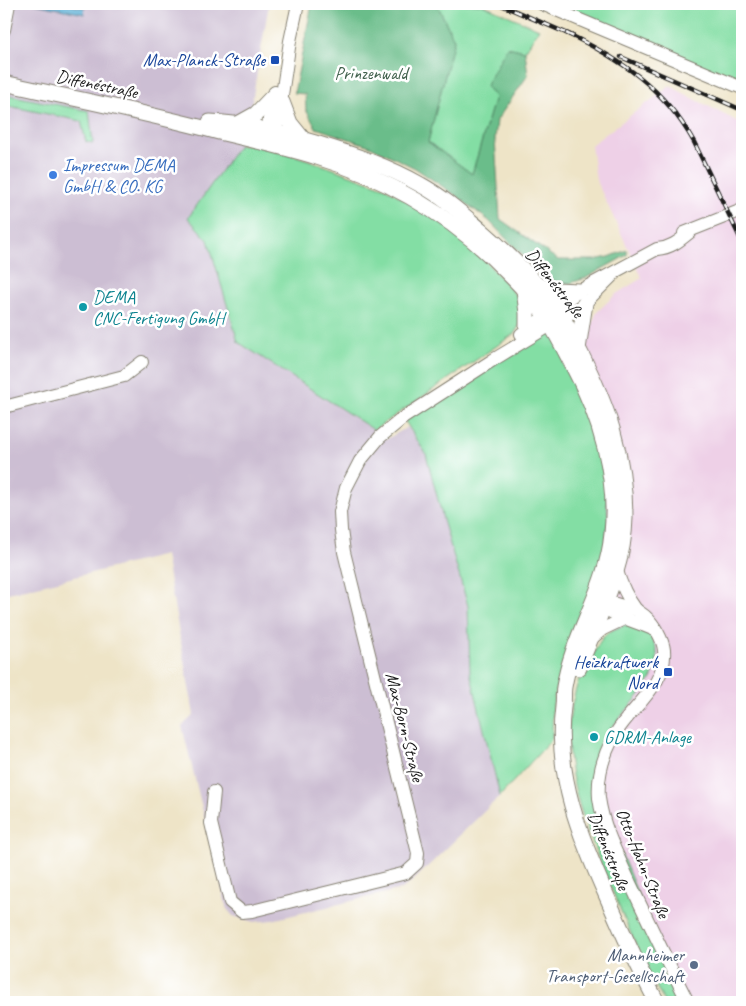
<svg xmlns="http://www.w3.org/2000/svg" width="746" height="1006" viewBox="0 0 746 1006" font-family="Caveat,sans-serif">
	<rect width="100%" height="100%" fill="#fff"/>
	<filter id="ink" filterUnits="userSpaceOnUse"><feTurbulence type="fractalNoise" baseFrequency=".02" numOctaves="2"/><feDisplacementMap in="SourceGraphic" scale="10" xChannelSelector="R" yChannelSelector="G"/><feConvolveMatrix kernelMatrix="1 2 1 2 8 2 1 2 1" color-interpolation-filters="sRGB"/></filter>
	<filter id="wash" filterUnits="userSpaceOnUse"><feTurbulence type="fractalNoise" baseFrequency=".0096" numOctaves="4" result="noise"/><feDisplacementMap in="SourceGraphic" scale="20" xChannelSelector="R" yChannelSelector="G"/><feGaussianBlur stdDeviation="1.12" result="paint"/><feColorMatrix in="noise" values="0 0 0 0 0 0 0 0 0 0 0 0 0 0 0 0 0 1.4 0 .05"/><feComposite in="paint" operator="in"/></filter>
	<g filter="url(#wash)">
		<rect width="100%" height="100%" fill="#eee4c7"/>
		<path fill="#eed0e7" d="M670,86L742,124V1002H682L593,785L599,750L608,732L629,707L614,629L584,614L578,380L589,331L597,312L616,294L642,278L596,180L591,145Z"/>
		<path fill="#ccbed3" d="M4,4H269L251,107L239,145L188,218L208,240L238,342L387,439L408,427L426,454L468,606L470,672L500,796L416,878L402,889L272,920L254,922L233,916L227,909L182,726L194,715L165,555L4,594Z"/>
		<g fill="#83dea4" stroke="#507d60">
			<path d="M437,4H482L539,29L525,51L507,47L495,97L472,174L428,142L454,40Z"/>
			<path d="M557,4H742V83Z"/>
			<path d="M4,94L89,111L93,143L86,142L81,121L4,105Z"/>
			<path d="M250,144L300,157L386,188L466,239L520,300L521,323L514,334L374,430L238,342L208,240L188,218L239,145Z"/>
			<path d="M551,325L579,377L604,473L608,516L604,557L556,687L553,704L552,739L500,796L470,672L468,606L444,523L426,454L403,418Z"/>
			<path d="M629,624C635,627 642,629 647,632C651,635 653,641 655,645C668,677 623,709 608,733C598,749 595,767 593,785L682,1002H664C644,963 625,922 608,881C588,832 564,778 569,724C571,703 577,684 584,665H588C601,640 600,632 629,624Z"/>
		</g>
		<path fill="#6abd8a" stroke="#436c53" d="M312,4H437L454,40L428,142L472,174L495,97L486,86L507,47L525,51L528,75L497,120L495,139L500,219L558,260H594L609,257L627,250V255L586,278L568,284L554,281L541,274L488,220L455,195L415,168L370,146L316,128L306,110L305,94L294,93Z"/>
		<path fill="#5aafd6" stroke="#3b6679" d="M35,4H65L85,8L84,14Z"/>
	</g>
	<g filter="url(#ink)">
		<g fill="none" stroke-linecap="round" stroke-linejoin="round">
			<g stroke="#858072" stroke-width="14">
				<g id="minor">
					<path d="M542,4L742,88"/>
					<path d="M4,30L9,4"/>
					<path d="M268,136L269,119L275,92"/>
					<path d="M270,140L278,122L290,41L298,4"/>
					<path d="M684,233L742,210"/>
					<path d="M521,334L579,291L657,249C671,248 679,241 690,232"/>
					<path d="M4,407L124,376L142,362"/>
					<path d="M617,571C621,584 626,596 635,608C638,612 643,614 646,617C654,624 663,640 664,650C667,685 632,706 616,733C604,753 597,774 599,798C603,828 618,856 630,883C649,923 668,963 688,1002"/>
					<path d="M598,601H606L636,610"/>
					<path d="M597,602C613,617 636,621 655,630"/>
					<path d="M590,640L603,629L626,618"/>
					<path d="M214,792L211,823L230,902L242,912L252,911L406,873L417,863L418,853L344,552L341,530L340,512L346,488L360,461L380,437L403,418L493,360L569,314L585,303L614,274"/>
				</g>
			</g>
			<g stroke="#858072" stroke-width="17">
				<g id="major">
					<path d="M4,83C76,99 148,113 219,132C252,140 285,147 317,157C390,179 455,218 509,274C521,286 534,299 544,314C555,330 564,349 573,366C600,416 618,477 612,534C607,588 573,633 564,687C563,693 564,700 563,707C554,774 581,839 608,899C623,934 639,969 657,1002"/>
					<path d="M282,102L290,123L303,139"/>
					<path d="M210,122C245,123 282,133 315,143C351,154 388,166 421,185C443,197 462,214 481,230C511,256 540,284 562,317C569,328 574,341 580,352C608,407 625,455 625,518C624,571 597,619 579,668"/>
					<path d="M238,124L256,114L275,94"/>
					<path d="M537,285L555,290L579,291"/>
					<path d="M524,290L527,313V329"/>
					<path d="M578,349L585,303"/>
				</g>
			</g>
			<use href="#minor" stroke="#fff" stroke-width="12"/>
			<use href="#major" stroke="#fff" stroke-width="15"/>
			<g stroke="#1c1c1c" stroke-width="4.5">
				<g id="rail">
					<path d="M499,4L573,36"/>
					<path d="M566,33C621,59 664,88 694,142L742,242"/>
					<path d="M621,57L742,110"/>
				</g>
			</g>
			<use href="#rail" stroke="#fff" stroke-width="2.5" stroke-dasharray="8" stroke-linecap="butt"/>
		</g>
	</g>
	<g fill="#1a4fb4" stroke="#fff" stroke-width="2">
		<rect x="270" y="55" width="10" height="10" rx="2.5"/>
		<rect x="663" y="667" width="10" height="10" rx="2.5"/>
	</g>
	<circle fill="#3f7fe0" stroke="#fff" stroke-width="2" cx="53" cy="175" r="5"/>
	<g fill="#0f9aa8" stroke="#fff" stroke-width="2">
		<circle cx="83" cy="307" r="5"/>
		<circle cx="594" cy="737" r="5"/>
	</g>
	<circle fill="#5c6f8a" stroke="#fff" stroke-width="2" cx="694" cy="965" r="5"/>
	<g text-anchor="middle" stroke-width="5" stroke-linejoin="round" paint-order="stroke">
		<g font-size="18" fill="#164399" stroke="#fff" text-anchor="end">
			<text x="265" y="66">Max-Planck-Straße</text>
			<text x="658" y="668">Heizkraftwerk<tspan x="658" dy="21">Nord</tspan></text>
		</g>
		<g font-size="18" fill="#40604c" stroke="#fff">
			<text x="371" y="79">Prinzenwald</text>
		</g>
		<g font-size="18" fill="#1c1c1c" stroke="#fff">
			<text transform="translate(97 84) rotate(12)" y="6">Diffenéstraße</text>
			<text transform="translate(555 283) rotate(52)" y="6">Diffenéstraße</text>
			<text transform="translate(405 727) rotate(76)" y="6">Max-Born-Straße</text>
			<text transform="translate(609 851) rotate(68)" y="6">Diffenéstraße</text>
			<text transform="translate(643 863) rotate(68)" y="6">Otto-Hahn-Straße</text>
		</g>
		<g font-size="18" fill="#366cbe" stroke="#fff" text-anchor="start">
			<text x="63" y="171">Impressum DEMA<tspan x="63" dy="21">GmbH &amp; CO. KG</tspan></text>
		</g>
		<g font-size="18" fill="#0d838f" stroke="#fff" text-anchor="start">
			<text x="93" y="303">DEMA<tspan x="93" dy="21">CNC-Fertigung GmbH</tspan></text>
			<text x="604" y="743">GDRM-Anlage</text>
		</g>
		<g font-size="18" fill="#4e5e75" stroke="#fff" text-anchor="end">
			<text x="684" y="961">Mannheimer<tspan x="684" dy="21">Transport-Gesellschaft</tspan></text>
		</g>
	</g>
	<rect width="746" height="1006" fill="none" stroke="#fff" stroke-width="20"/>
</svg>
